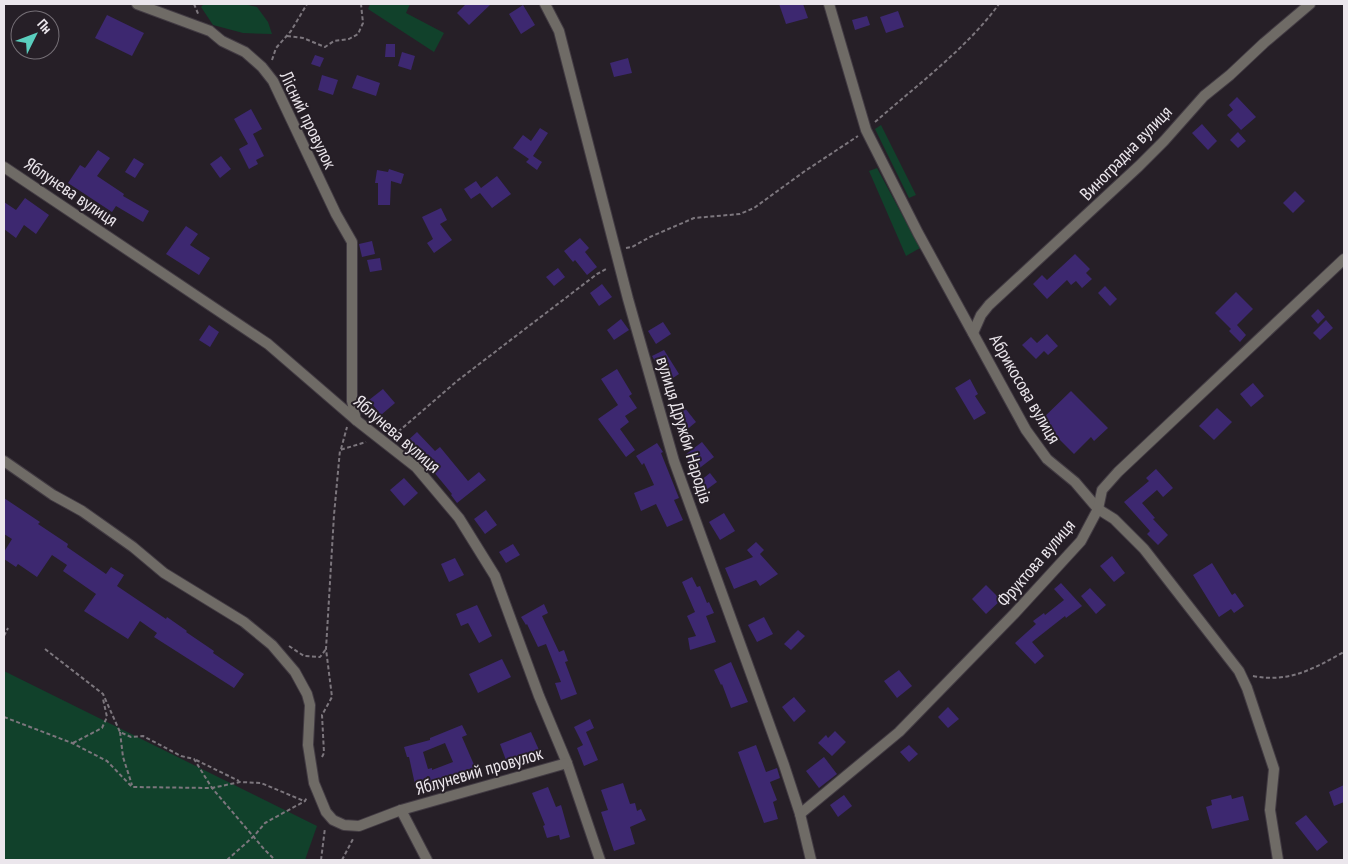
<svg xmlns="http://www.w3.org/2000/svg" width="1348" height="864" viewBox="0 0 1348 864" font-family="'PT Sans Narrow',sans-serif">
	<rect width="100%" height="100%" fill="#261f27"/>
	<g fill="#11412b">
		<path d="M204,4H243L257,7L268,22L272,34L243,33L213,25L201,7Z"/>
		<path d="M370,4H410L406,13L444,33L434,52L368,9Z"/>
		<path d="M881,125L916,195L909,198L875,129Z"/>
		<path d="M877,168L920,248L906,256L869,171Z"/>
		<path d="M4,671L317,826L305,860H4Z"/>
	</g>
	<g fill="#3d2870" fill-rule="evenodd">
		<path d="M466,4H491L469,25L457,13Z"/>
		<path d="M779,4H803L808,18L786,24Z"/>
		<path d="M523,5L535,25L521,34L509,14Z"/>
		<path d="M898,11L904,27L886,33L880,17Z"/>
		<path d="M107,15L144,33L132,56L95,38Z"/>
		<path d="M867,16L870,25L855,30L852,20Z"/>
		<path d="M386,44H395V57H385Z"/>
		<path d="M402,52L415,56L411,70L398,66Z"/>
		<path d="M315,55L324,58L320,67L311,64Z"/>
		<path d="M628,58L632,73L614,77L610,63Z"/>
		<path d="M322,75L338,80L333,95L318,90Z"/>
		<path d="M357,75L380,83L376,96L352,88Z"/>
		<path d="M1237,97L1256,117L1241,130L1227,115L1233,110L1229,105Z"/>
		<path d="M251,109L262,129L253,134L264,156L256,160L258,164L249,169L239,149L248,144L234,119Z"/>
		<path d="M1202,124L1217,141L1208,150L1192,133Z"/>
		<path d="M540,128L548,133L533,156L542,162L537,170L526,162L529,159L513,148L523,135L531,141Z"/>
		<path d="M1238,132L1246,141L1238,148L1230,140Z"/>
		<path d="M98,150L110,158L97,176L124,194L123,196L149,211L143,222L116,206L112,212L68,183L80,165L85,168Z"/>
		<path d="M221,156L231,169L220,178L210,164Z"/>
		<path d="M134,158L144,164L135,178L125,172Z"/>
		<path d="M389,169L404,174L401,184L391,181L390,205H378V183H375L377,170L388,172Z"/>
		<path d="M497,176L511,194L492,208L480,193L471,199L464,189L476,181L481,188Z"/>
		<path d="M1295,191L1305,201L1293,213L1283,203Z"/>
		<path d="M25,198L49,215L36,234L24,225L16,238L4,229V202L16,210Z"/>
		<path d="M441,208L447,220L440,224L452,240L434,253L427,243L433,239L422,217Z"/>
		<path d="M186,226L198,234L190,245L210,258L199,275L166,254Z"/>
		<path d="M580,238L589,248L585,252L597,267L587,275L575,260L573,262L564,251Z"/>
		<path d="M372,241L375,254L362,257L359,244Z"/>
		<path d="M1075,254L1090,269L1086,273L1092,279L1082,288L1076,281L1071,285L1067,280L1047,299L1033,284L1042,275L1047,280Z"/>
		<path d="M380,258L382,270L370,272L367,260Z"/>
		<path d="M558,268L565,277L554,286L546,277Z"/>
		<path d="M602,284L612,297L599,306L590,293Z"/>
		<path d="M1105,286L1117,299L1110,306L1098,293Z"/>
		<path d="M1236,292L1253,309L1237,325L1246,335L1240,342L1229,331L1231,329L1215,313Z"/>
		<path d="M1318,309L1325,317L1318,324L1311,316Z"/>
		<path d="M621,319L629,330L614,340L607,330Z"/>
		<path d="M1326,320L1333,328L1320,340L1313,333Z"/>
		<path d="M663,322L671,334L656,344L648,331Z"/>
		<path d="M209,325L219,332L210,347L199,340Z"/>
		<path d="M1047,334L1058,346L1048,355L1044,351L1036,359L1022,345L1031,337L1037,343Z"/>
		<path d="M664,350L679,374L667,382L652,356Z"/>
		<path d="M617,369L632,394L629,396L637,408L625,416L629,422L620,429L635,450L626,457L598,419L618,405L601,379Z"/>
		<path d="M970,379L978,394L975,396L986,413L974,420L955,388Z"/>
		<path d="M1253,383L1264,396L1251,407L1240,394Z"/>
		<path d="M383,389L395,403L381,415L369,400Z"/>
		<path d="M1071,391L1108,428L1094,441L1091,437L1074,454L1055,435L1053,437L1039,422Z"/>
		<path d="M685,408L696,422L684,432L673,418Z"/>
		<path d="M1217,408L1232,422L1214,440L1199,426Z"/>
		<path d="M417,432L435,451L440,447L468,481L479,472L486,480L457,503L451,495L452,494L414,448L412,450L405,443Z"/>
		<path d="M702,442L714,457L697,470L685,455Z"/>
		<path d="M657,443L663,452L661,453L679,498L674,500L683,520L667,527L656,504L641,511L634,493L654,485L644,463L642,465L636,456Z"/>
		<path d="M1156,469L1173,488L1163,497L1157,490L1142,503L1155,518L1153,519L1168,535L1158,545L1147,534L1150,531L1124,502L1149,481L1146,478Z"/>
		<path d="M710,473L717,482L706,490L700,481Z"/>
		<path d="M404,478L418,493L404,506L390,490Z"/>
		<path d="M4,498L40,522L38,524L68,544L67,547L106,574L111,567L124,575L117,586L166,619L167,617L187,631L186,632L214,651L213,653L244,674L234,688L154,637L157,633L140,621L128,639L84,611L96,594L63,571L67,565L52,555L37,577L18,564L16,567L4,559V552L12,539L4,534Z"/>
		<path d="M486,510L497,525L485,534L474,519Z"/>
		<path d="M724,513L735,531L720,540L709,522Z"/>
		<path d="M756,542L764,550L760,554L778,574L760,586L756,580L734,589L725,568L753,557L747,550Z"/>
		<path d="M513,544L520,555L506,563L499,552Z"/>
		<path d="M1112,556L1125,573L1114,582L1100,566Z"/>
		<path d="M455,558L464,575L449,582L441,564Z"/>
		<path d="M1212,563L1232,595L1235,593L1244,606L1234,613L1231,609L1219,617L1193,575Z"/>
		<path d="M692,577L697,587L700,586L707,603L709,602L714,613L706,616L716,642L690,650L688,638L696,636L687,616L695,612L682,582Z"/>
		<path d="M1061,583L1082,606L1066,618L1065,616L1032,642L1044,656L1035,664L1015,643L1036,624L1033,621L1044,613L1045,615L1064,600L1054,589Z"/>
		<path d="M986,585L1001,600L986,614L972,599Z"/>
		<path d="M1090,588L1106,605L1096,614L1081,596Z"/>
		<path d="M544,604L548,613L542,616L559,652L564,650L568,661L565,662L577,694L561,700L555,683L561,682L546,644L538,647L527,624L526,625L521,617Z"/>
		<path d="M477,605L492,636L479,643L468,623L461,626L456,614Z"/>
		<path d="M764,617L773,634L757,642L748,625Z"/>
		<path d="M798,630L805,636L791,650L784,644Z"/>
		<path d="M502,659L511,677L478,693L469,674Z"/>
		<path d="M731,662L748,702L731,708L722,684L721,685L714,670Z"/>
		<path d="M899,670L912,686L897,698L884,681Z"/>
		<path d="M794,697L806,711L794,722L782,707Z"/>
		<path d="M948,707L959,719L948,728L938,717Z"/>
		<path d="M590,719L594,728L586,732L598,760L584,766L577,748L583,745L574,727Z"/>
		<path d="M462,725L467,735L462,737L475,767L448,780L449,782L416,789L409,757H407L404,747L430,740V738ZM445,743L453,762L432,770V768L428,769L423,752Z"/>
		<path d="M835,731L846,742L832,756L818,743L826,735L828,738Z"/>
		<path d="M531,732L539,750L507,763L500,744Z"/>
		<path d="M756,745L766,772L777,768L780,778L770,782L777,800L773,802L778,819L764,823L738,752Z"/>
		<path d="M909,745L918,754L909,762L900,752Z"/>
		<path d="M824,757L837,774L819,788L806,771Z"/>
		<path d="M623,783L630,804L635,803L637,811L641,809L646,820L630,827L635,844L614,851L601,812L608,810L601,790Z"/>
		<path d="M1344,785V802L1334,806L1329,792Z"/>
		<path d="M548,787L556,807L561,805L570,837L560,840L559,835L547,838L543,826L545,825L532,793Z"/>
		<path d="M844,795L852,806L838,817L830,805Z"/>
		<path d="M1231,795L1232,799L1243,796L1249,820L1212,829L1206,807L1212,805L1211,800Z"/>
		<path d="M1306,815L1328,842L1317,851L1295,823Z"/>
	</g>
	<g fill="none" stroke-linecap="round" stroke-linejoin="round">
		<g stroke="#423b43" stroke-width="12">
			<g id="minor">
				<path d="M137,4L210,31L222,41L245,52L262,67L273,81L336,214L352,242V401L356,420"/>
				<path d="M545,4L559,31L628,299L674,461L784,765L800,814L811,860"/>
				<path d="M829,4L866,130L918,233L1026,430L1047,459L1075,482L1098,509L1114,519L1144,549L1239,671L1247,688L1274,769L1270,810L1278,860"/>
				<path d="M4,167L268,344L356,420L416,467L459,518L495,576L539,696L567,763L600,860"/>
				<path d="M973,333L981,315L989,305L1139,166L1164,141L1204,96L1230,75L1264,43L1310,4"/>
				<path d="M4,461L53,495L82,511L133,547L164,573L244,622L272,645L295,672L307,694L310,705L308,745L314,783L326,812L333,820L344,825L359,826L401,810L567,763"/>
				<path d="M401,810L427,860"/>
				<path d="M800,814L899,732L1014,614L1081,541L1098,509L1102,490L1118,472L1344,259"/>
			</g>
		</g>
		<g stroke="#7c767d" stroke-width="2" stroke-dasharray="4 2.5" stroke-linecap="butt">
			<path d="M194,4L199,16"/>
			<path d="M287,36L303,38L325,47L334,41L349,39L358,34L363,23L361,4"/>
			<path d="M272,60L276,48L291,31L307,4"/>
			<path d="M875,122C916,86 968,47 999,4"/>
			<path d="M626,248L632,247L650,237L694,218L740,214L754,208L805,171L858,136"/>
			<path d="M392,434L399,431L457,381L597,274L608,268"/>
			<path d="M341,449L347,427"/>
			<path d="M4,636L8,628"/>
			<path d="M289,646L304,656L320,657L326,649"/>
			<path d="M45,649L103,694L120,732L131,737L143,736L181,756L194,759L212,788L264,849L275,860"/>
			<path d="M1253,676C1289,683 1313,669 1344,652"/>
			<path d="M4,717L72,743L107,761L132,787L212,788L240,782L261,783L304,801"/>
			<path d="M120,732L123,757L132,785"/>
			<path d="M73,743L102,728L107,717L103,699"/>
			<path d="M322,757L324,753L322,715L332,697L326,649L334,515L340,450L366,442"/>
			<path d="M196,760L239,781"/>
			<path d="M227,860L254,836L265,823L305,801L307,797"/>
			<path d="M321,860L325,828"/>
			<path d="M342,860L354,837"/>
		</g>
		<use href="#minor" stroke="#6f6b66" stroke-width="10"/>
	</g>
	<g text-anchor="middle" stroke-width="4" stroke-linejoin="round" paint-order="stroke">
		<g font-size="18" fill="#ebe6ec" stroke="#261f27">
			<text transform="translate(308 120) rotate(64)" y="6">Лісний провулок</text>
			<text transform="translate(1126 153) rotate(-46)" y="6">Виноградна вулиця</text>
			<text transform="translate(71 192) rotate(34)" y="6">Яблунева вулиця</text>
			<text transform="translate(1025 389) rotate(60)" y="6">Абрикосова вулиця</text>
			<text transform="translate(684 430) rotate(73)" y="6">вулиця Дружби Народів</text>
			<text transform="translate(397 434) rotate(41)" y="6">Яблунева вулиця</text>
			<text transform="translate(1036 563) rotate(-49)" y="6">Фруктова вулиця</text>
			<text transform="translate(479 771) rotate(-16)" y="6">Яблуневий провулок</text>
		</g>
	</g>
	<rect width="1348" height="864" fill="none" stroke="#ebe6ec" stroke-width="10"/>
	<g transform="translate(35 35) rotate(48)"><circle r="24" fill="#261f27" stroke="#756f76"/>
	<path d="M0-4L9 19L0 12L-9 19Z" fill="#5acebe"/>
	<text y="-8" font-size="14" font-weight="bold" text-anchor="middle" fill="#ebe6ec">Пн</text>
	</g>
</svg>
